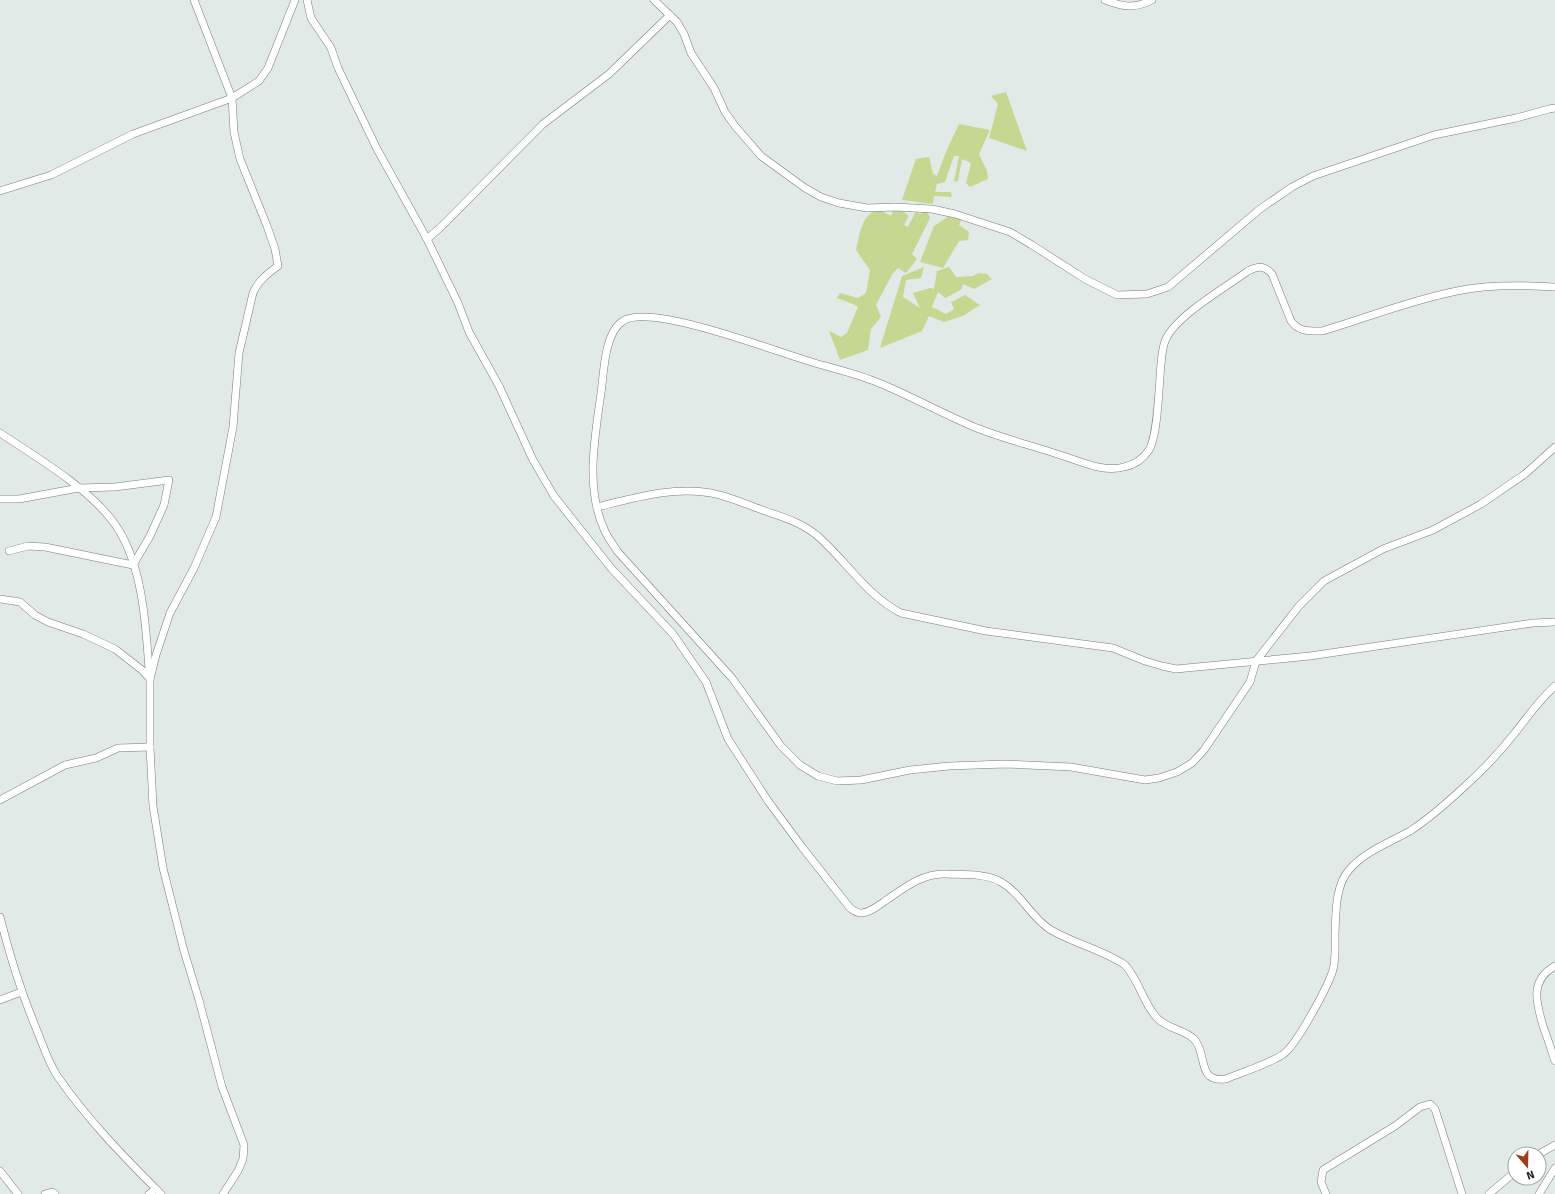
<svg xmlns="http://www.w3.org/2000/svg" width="1555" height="1194" viewBox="0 0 1555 1194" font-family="Signika,sans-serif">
	<rect width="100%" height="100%" fill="#e1eae6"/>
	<g fill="#c6d791">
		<path d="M1006,92L1027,151L989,138L998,104L991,96Z"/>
		<path d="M959,124L990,130L979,154L987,171L988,179L970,187L966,183L971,163L962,159L958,181L954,182L959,156H954L945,182L937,184L935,192H951L952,197L934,196L933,204L902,200L916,159L929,157L933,174L937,176L945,154Z"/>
		<path d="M878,209L891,216L894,209H899L909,216L904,225L908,227L916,211L920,214L927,210L930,218L912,254L917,259L906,273L898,268L893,273L876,305L881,317L871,329L868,350L840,360L829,331L841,337L847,333L858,307L853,304L837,298L840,293L858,298L866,293L870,270L856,250C860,234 861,215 878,209Z"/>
		<path d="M949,216L962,218L959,225L969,232L968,240L959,241L943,268L920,262L934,226Z"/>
		<path d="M924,267L921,278L906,280L903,297L920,308L913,293L930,288L934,289L937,271L949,267L956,277L973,276L978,273L987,274L992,279L974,289L963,284L961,290L945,298L938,292L932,307L946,314L954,309L951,302L965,295L980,305L963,316L944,322L929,316L922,331L880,348L902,276Z"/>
	</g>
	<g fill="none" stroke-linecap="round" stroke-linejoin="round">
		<g stroke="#757d7a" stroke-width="8">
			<g id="street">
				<path d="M194,0L232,98L234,132L240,159L267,226L275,249L278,266C267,274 258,281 253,293L239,353L233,427L216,517L194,568L170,613L156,655L150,679V747L153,806L163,868L184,951L199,1000L222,1087L244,1145L243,1159L238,1171L223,1194"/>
				<path d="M307,0L311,18L331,48L338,68L377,149L427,239L458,303L469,332L499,386L533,460L554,496L611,568L673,634L706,682L728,739L768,801L802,847L850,908C853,910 856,913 861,913C869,913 878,906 885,901C903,889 922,873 945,874C962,875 986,873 1001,882C1022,894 1031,918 1051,930C1075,944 1103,950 1125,965C1139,980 1143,1003 1157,1018C1167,1029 1184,1029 1194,1039C1208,1054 1196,1083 1226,1079C1243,1072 1268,1064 1282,1055C1296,1047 1328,986 1333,970C1336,958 1335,945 1335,934C1336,913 1335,886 1349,870C1365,851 1389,843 1410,831C1427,820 1449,801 1464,787C1482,771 1499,753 1514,734C1527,718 1539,700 1555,686"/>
				<path d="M654,0L677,22L684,34L691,53L714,88L725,112L735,126L761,156L805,188L821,197L839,203L867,208L895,207L932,209L955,214L1010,232L1032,245L1085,279L1117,295L1147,294L1168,287L1260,209L1292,187L1313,176L1434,135L1516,118L1549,109L1555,108"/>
				<path d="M1105,0C1123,7 1134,9 1152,0"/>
				<path d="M0,191L51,175L133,134L232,98L259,81L268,68L295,0"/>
				<path d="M427,239L442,226L543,124L609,74L670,15"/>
				<path d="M1555,287C1523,285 1488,284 1457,291C1411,300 1366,318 1322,331C1309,331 1299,332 1291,321L1272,274C1264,265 1258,266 1248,271C1226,287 1176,316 1166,339C1162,347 1162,356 1161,364C1159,383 1158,436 1149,450C1143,459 1134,465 1124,467C1104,473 1080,461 1060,455C1031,445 1000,438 972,426C941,413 911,396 879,383C856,373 830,368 805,360C772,350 650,303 623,321C604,333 604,373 601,393C595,437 585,487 604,529C607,537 613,544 617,551L732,678L781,746L800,765L818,776L837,781L861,780L910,770L949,766L1005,764L1071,767L1145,780L1159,778L1177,772L1192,763L1204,750L1250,682L1256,661L1299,606L1324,581L1383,549L1433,530L1481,504L1525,474L1555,447"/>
				<path d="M0,433C36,457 84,485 111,519C142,557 146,623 149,671"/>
				<path d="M0,499H19L79,488L115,487L169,480L164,505L150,536L133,565L45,547L28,546L9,551"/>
				<path d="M597,507C634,498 673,486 711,493C728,496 748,505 765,511C786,518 805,524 821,539C848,564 868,596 901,613L986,631L1113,648L1145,661L1162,666L1176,669L1310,656L1533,623L1555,622"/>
				<path d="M0,599L20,602L35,615L48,622L83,634L115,649L142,670L150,679"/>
				<path d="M0,800L65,765L96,758L118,748L150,747"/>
				<path d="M0,917C10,957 22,995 38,1033C44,1048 49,1064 58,1077C88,1120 124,1157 161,1194"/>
				<path d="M1555,966C1528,981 1537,1005 1544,1029C1548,1039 1551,1050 1555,1061"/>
				<path d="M0,1000L21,992"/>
				<path d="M1539,1154L1555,1145"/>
				<path d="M0,1171L18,1194"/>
				<path d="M45,1194L52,1192L55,1194"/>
				<path d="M149,1194L156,1189"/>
				<path d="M1326,1194L1321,1182L1323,1170L1395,1126L1420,1107L1430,1104L1435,1109L1462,1194"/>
				<path d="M1489,1194L1515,1172"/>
				<path d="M1539,1194L1555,1168"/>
			</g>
		</g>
		<use href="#street" stroke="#fff" stroke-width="7"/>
	</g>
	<g transform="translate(1527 1166) rotate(160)"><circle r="19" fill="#ffffff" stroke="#a3a5a4"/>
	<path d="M0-3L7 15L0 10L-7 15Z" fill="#a33c16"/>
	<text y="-6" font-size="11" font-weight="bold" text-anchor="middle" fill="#1a1d1c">N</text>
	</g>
</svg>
